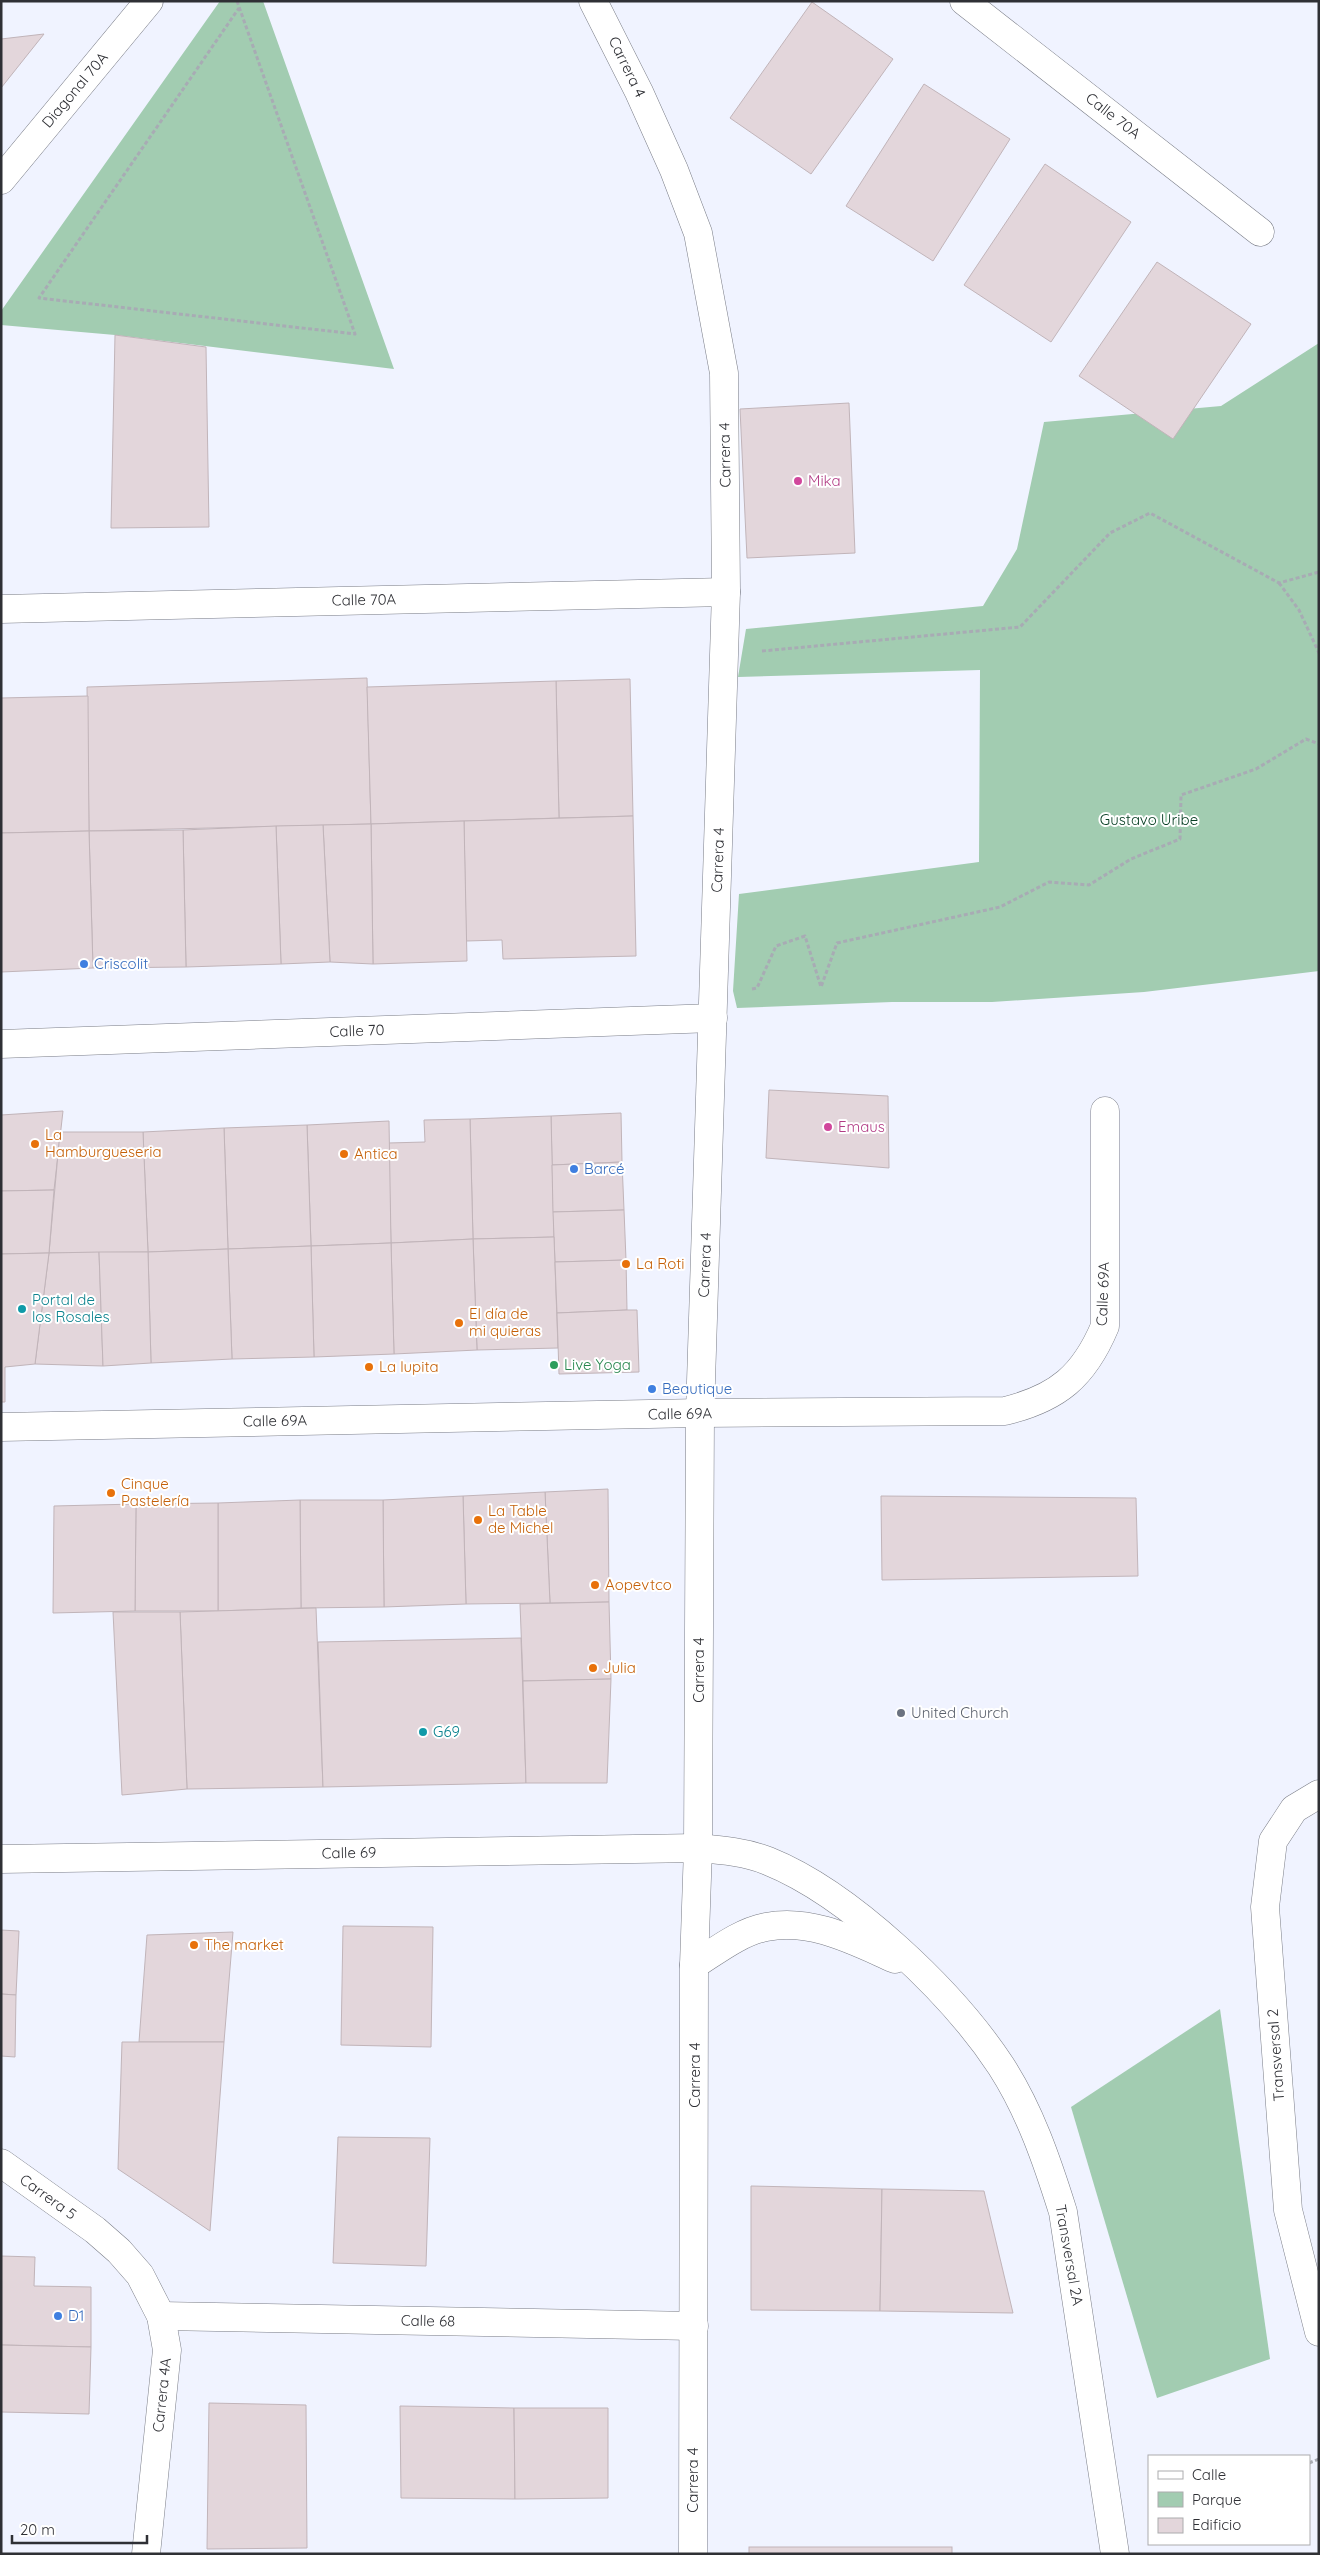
<svg xmlns="http://www.w3.org/2000/svg" width="1320" height="2555" viewBox="0 0 1320 2555" font-family="Quicksand,sans-serif">
	<rect width="100%" height="100%" fill="#f0f3ff"/>
	<g fill="#a2ccb1">
		<path d="M220,1H263L394,369L115,335L1,325V311Z"/>
		<path d="M1319,343V971L1144,992L992,1002H892L737,1008L733,991L739,894L979,862L980,670L738,677L746,629L983,606L1017,549L1044,422L1221,406Z"/>
		<path d="M1220,2009L1270,2359L1157,2398L1071,2107Z"/>
	</g>
	<g fill="#e3d6db" stroke="#c1b4b9">
		<path d="M812,2L893,59L811,174L730,118Z"/>
		<path d="M44,34L1,88V39Z"/>
		<path d="M924,84L1010,139L933,261L846,206Z"/>
		<path d="M1045,164L1131,222L1051,342L964,285Z"/>
		<path d="M1157,262L1251,324L1173,439L1079,376Z"/>
		<path d="M115,335L206,347L209,527L111,528Z"/>
		<path d="M849,403L855,553L747,558L740,409Z"/>
		<path d="M367,678L371,824L89,831L87,687Z"/>
		<path d="M630,679L633,816L559,818L556,681Z"/>
		<path d="M556,681L559,818L371,824L367,687Z"/>
		<path d="M88,696L89,831L1,833V698Z"/>
		<path d="M633,816L636,956L503,959L502,940L466,941L464,821Z"/>
		<path d="M464,821L467,961L373,964L371,824Z"/>
		<path d="M371,824L373,964L330,962L323,825Z"/>
		<path d="M323,825L330,962L281,964L276,826Z"/>
		<path d="M276,826L281,964L186,967L183,830Z"/>
		<path d="M183,830L186,967L93,968L89,831Z"/>
		<path d="M89,831L93,968L1,972V833Z"/>
		<path d="M769,1090L888,1096L889,1168L766,1158Z"/>
		<path d="M63,1111L54,1190L1,1191V1115Z"/>
		<path d="M621,1113L622,1162L552,1165L551,1116Z"/>
		<path d="M551,1116L554,1237L473,1239L470,1119Z"/>
		<path d="M470,1119L473,1239L391,1243L388,1143L425,1142L424,1120Z"/>
		<path d="M389,1121L391,1243L311,1246L307,1125Z"/>
		<path d="M307,1125L311,1246L228,1249L224,1128Z"/>
		<path d="M224,1128L228,1249L148,1252L143,1132Z"/>
		<path d="M60,1132H143L148,1252L49,1253Z"/>
		<path d="M622,1162L624,1210L553,1212L552,1165Z"/>
		<path d="M54,1190L49,1253L1,1254V1191Z"/>
		<path d="M624,1210L626,1260L555,1262L553,1212Z"/>
		<path d="M554,1237L558,1348L477,1350L473,1239Z"/>
		<path d="M473,1239L477,1350L394,1354L391,1243Z"/>
		<path d="M391,1243L394,1354L314,1357L311,1246Z"/>
		<path d="M311,1246L314,1357L232,1359L228,1249Z"/>
		<path d="M228,1249L232,1359L151,1363L148,1252Z"/>
		<path d="M99,1252L103,1366L35,1364L49,1253Z"/>
		<path d="M99,1252H148L151,1363L103,1366Z"/>
		<path d="M49,1253L35,1364L5,1367V1402H1V1254Z"/>
		<path d="M626,1260L627,1310L557,1313L555,1262Z"/>
		<path d="M627,1310H637L639,1372L559,1374L557,1313Z"/>
		<path d="M608,1489L609,1602L550,1603L545,1492Z"/>
		<path d="M545,1492L550,1603L466,1604L463,1496Z"/>
		<path d="M463,1496L466,1604L384,1607L383,1500Z"/>
		<path d="M881,1496L1136,1498L1138,1576L882,1580Z"/>
		<path d="M300,1500H383L384,1607L301,1608Z"/>
		<path d="M300,1500L301,1608L218,1611V1503Z"/>
		<path d="M218,1503V1611H135L136,1504Z"/>
		<path d="M136,1504L135,1611L53,1613L54,1506Z"/>
		<path d="M609,1602L611,1679L523,1681L520,1604Z"/>
		<path d="M316,1608L323,1787L187,1789L180,1612Z"/>
		<path d="M113,1612H180L187,1789L122,1795Z"/>
		<path d="M521,1638L526,1783L323,1787L318,1642Z"/>
		<path d="M611,1679L607,1783H526L523,1681Z"/>
		<path d="M343,1926L433,1927L431,2047L341,2045Z"/>
		<path d="M1,1930L19,1931L16,1995L1,1994Z"/>
		<path d="M233,1932L224,2042H139L147,1935Z"/>
		<path d="M1,1994L16,1995L15,2057L1,2056Z"/>
		<path d="M122,2042H224L210,2231L118,2169Z"/>
		<path d="M338,2137L430,2138L426,2266L333,2263Z"/>
		<path d="M751,2186L882,2189L880,2311L751,2310Z"/>
		<path d="M882,2189L984,2191L1013,2313L880,2311Z"/>
		<path d="M1,2256L35,2257L34,2286L91,2287V2347L1,2345Z"/>
		<path d="M1,2345L91,2347L89,2414L1,2412Z"/>
		<path d="M209,2403L306,2405L307,2548L207,2549Z"/>
		<path d="M400,2406L514,2408L515,2499L401,2498Z"/>
		<path d="M514,2408H608V2498L515,2499Z"/>
		<rect x="749" y="2547" width="203" height="7"/>
	</g>
	<g fill="none" stroke-linecap="round" stroke-linejoin="round">
		<g stroke="#7a7d87" stroke-width="29">
			<g id="minor">
				<path d="M964,1L1260,232"/>
				<path d="M1,180L149,1"/>
				<path d="M1,609L726,592"/>
				<path d="M1,1044L713,1018"/>
				<path d="M1,1427L700,1413L1005,1411C1058,1398 1084,1376 1105,1326V1111"/>
				<path d="M1319,1794L1294,1809L1273,1841L1265,1907L1288,2210L1319,2332"/>
				<path d="M1,1859L698,1848C721,1850 746,1852 768,1861C850,1894 953,1993 1001,2066C1030,2111 1047,2161 1063,2212L1115,2554"/>
				<path d="M694,1965C716,1951 740,1932 766,1927C812,1918 854,1941 895,1959"/>
				<path d="M161,2316L694,2326"/>
			</g>
		</g>
		<g stroke="#7a7d87" stroke-width="29">
			<g id="tertiary">
				<path d="M593,1L639,92L674,170L698,233L724,373L726,592L700,1413L698,1848L694,1965L693,2554"/>
				<path d="M1,2163L95,2230L119,2251L140,2275L161,2316L167,2350L146,2554"/>
			</g>
		</g>
		<g stroke="#a8abb4" stroke-width="3" stroke-dasharray="4 2.5" stroke-linecap="butt">
			<path d="M237,1L355,334L39,298L239,8"/>
			<path d="M1279,583L1299,610L1319,653"/>
			<path d="M762,651L1020,627L1110,533L1150,513L1279,583L1319,572"/>
			<path d="M752,989L757,988L776,946L805,936L821,987L837,943L1000,907L1049,882L1089,885L1131,859L1180,839L1181,795L1256,769L1306,739L1319,744"/>
			<path d="M1309,2463L1319,2459"/>
		</g>
		<use href="#minor" stroke="#fff" stroke-width="28"/>
		<use href="#tertiary" stroke="#fff" stroke-width="28"/>
	</g>
	<g fill="#d1479c" stroke="#fff" stroke-width="2">
		<circle cx="798" cy="481" r="5"/>
		<circle cx="828" cy="1127" r="5"/>
	</g>
	<g fill="#3f7fe0" stroke="#fff" stroke-width="2">
		<circle cx="84" cy="964" r="5"/>
		<circle cx="574" cy="1169" r="5"/>
		<circle cx="652" cy="1389" r="5"/>
		<circle cx="58" cy="2316" r="5"/>
	</g>
	<g fill="#e8710a" stroke="#fff" stroke-width="2">
		<circle cx="35" cy="1144" r="5"/>
		<circle cx="344" cy="1154" r="5"/>
		<circle cx="626" cy="1264" r="5"/>
		<circle cx="459" cy="1323" r="5"/>
		<circle cx="369" cy="1367" r="5"/>
		<circle cx="111" cy="1493" r="5"/>
		<circle cx="478" cy="1520" r="5"/>
		<circle cx="595" cy="1585" r="5"/>
		<circle cx="593" cy="1668" r="5"/>
		<circle cx="194" cy="1945" r="5"/>
	</g>
	<g fill="#0f9aa8" stroke="#fff" stroke-width="2">
		<circle cx="22" cy="1309" r="5"/>
		<circle cx="423" cy="1732" r="5"/>
	</g>
	<circle fill="#2e9e5b" stroke="#fff" stroke-width="2" cx="554" cy="1365" r="5"/>
	<circle fill="#6b7280" stroke="#fff" stroke-width="2" cx="901" cy="1713" r="5"/>
	<g text-anchor="middle" stroke-width="4" stroke-linejoin="round" paint-order="stroke">
		<g font-size="15" fill="#2f3035" stroke="#fff">
			<text transform="translate(627 67) rotate(64)" y="5">Carrera 4</text>
			<text transform="translate(75 90) rotate(-50)" y="5">Diagonal 70A</text>
			<text transform="translate(1113 116) rotate(38)" y="5">Calle 70A</text>
			<text transform="translate(725 455) rotate(-91)" y="5">Carrera 4</text>
			<text transform="translate(364 600) rotate(-1)" y="5">Calle 70A</text>
			<text transform="translate(718 860) rotate(-88)" y="5">Carrera 4</text>
			<text transform="translate(357 1031) rotate(-2)" y="5">Calle 70</text>
			<text transform="translate(705 1265) rotate(-88)" y="5">Carrera 4</text>
			<text transform="translate(1103 1294) rotate(-88)" y="5">Calle 69A</text>
			<text transform="translate(680 1414) rotate(-1)" y="5">Calle 69A</text>
			<text transform="translate(275 1421) rotate(-1)" y="5">Calle 69A</text>
			<text transform="translate(699 1670) rotate(-90)" y="5">Carrera 4</text>
			<text transform="translate(349 1853) rotate(-1)" y="5">Calle 69</text>
			<text transform="translate(1276 2055) rotate(-94)" y="5">Transversal 2</text>
			<text transform="translate(695 2075) rotate(-90)" y="5">Carrera 4</text>
			<text transform="translate(48 2197) rotate(36)" y="5">Carrera 5</text>
			<text transform="translate(1069 2255) rotate(80)" y="5">Transversal 2A</text>
			<text transform="translate(428 2321) rotate(1)" y="5">Calle 68</text>
			<text transform="translate(162 2395) rotate(-84)" y="5">Carrera 4A</text>
			<text transform="translate(693 2480) rotate(-90)" y="5">Carrera 4</text>
		</g>
		<g font-size="15" fill="#b23c85" stroke="#fff" text-anchor="start">
			<text x="808" y="486">Mika</text>
			<text x="838" y="1132">Emaus</text>
		</g>
		<g font-size="15" fill="#094025" stroke="#fff">
			<text x="1149" y="825">Gustavo Uribe</text>
		</g>
		<g font-size="15" fill="#366cbe" stroke="#fff" text-anchor="start">
			<text x="94" y="969">Criscolit</text>
			<text x="584" y="1174">Barcé</text>
			<text x="662" y="1394">Beautique</text>
			<text x="68" y="2321">D1</text>
		</g>
		<g font-size="15" fill="#c56008" stroke="#fff" text-anchor="start">
			<text x="45" y="1140">La<tspan x="45" dy="17">Hamburgueseria</tspan></text>
			<text x="354" y="1159">Antica</text>
			<text x="636" y="1269">La Roti</text>
			<text x="469" y="1319">El día de<tspan x="469" dy="17">mi quieras</tspan></text>
			<text x="379" y="1372">La lupita</text>
			<text x="121" y="1489">Cinque<tspan x="121" dy="17">Pastelería</tspan></text>
			<text x="488" y="1516">La Table<tspan x="488" dy="17">de Michel</tspan></text>
			<text x="605" y="1590">Aopevtco</text>
			<text x="603" y="1673">Julia</text>
			<text x="204" y="1950">The market</text>
		</g>
		<g font-size="15" fill="#0d838f" stroke="#fff" text-anchor="start">
			<text x="32" y="1305">Portal de<tspan x="32" dy="17">los Rosales</tspan></text>
			<text x="433" y="1737">G69</text>
		</g>
		<g font-size="15" fill="#27864d" stroke="#fff" text-anchor="start">
			<text x="564" y="1370">Live Yoga</text>
		</g>
		<g font-size="15" fill="#5b616d" stroke="#fff" text-anchor="start">
			<text x="911" y="1718">United Church</text>
		</g>
	</g>
	<rect width="1320" height="2555" fill="none" stroke="#2f3035" stroke-width="5"/>
	<rect x="1148" y="2455" width="162" height="90" fill="#ffffff" stroke="#acacae"/>
	<rect x="1158" y="2471" width="25" height="8" fill="#ffffff" stroke="#acacae"/>
	<text x="1192" y="2480" font-size="15" fill="#2f3035">Calle</text>
	<rect x="1158" y="2492" width="25" height="15" fill="#a2ccb1" stroke="#acacae"/>
	<text x="1192" y="2505" font-size="15" fill="#2f3035">Parque</text>
	<rect x="1158" y="2518" width="25" height="15" fill="#e3d6db" stroke="#acacae"/>
	<text x="1192" y="2530" font-size="15" fill="#2f3035">Edificio</text>
	<path d="M12 2535v8h135v-8" fill="none" stroke="#2f3035" stroke-width="2.5"/>
	<text x="20" y="2535" font-size="15" fill="#2f3035" stroke="#ffffff" stroke-width="4" paint-order="stroke">20 m</text>
</svg>
